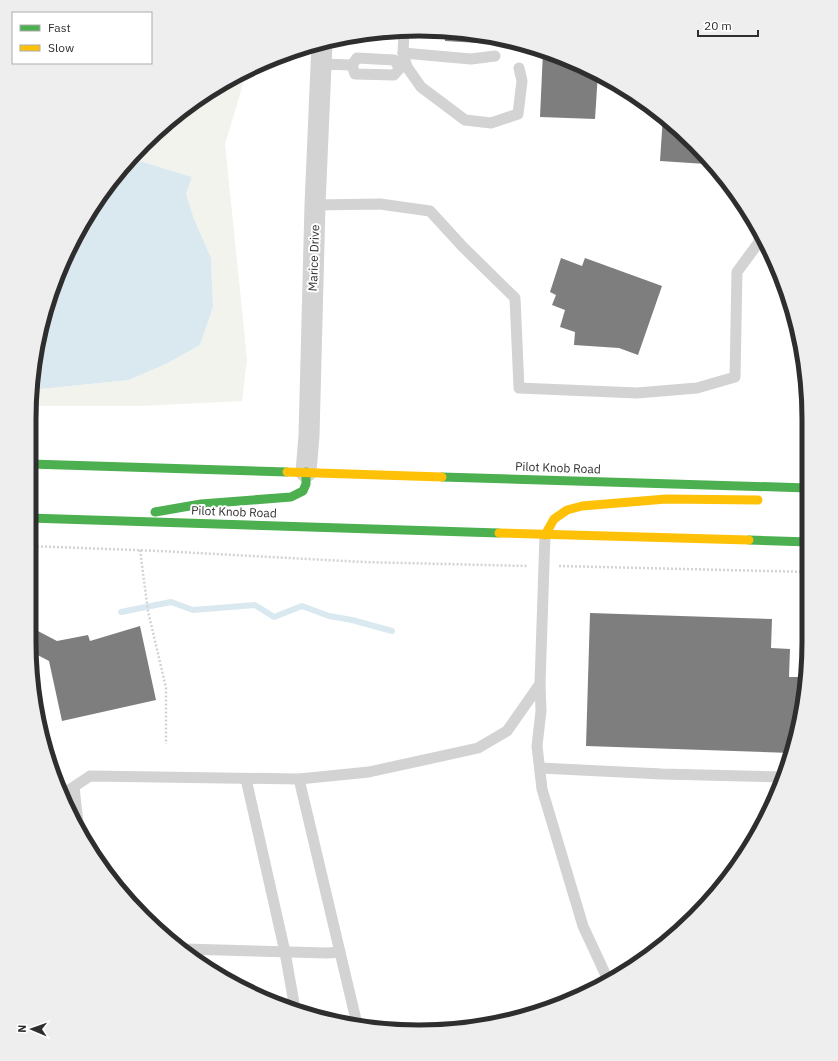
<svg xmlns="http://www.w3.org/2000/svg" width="838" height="1061" viewBox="0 0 838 1061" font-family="'IBM Plex Sans',sans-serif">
	<rect width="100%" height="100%" fill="#fff"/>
	<path fill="#f1f3ec" d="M247,71L225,144L247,359L242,401L140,406H30L31,390L129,380L168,363L200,345L213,307L211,258L194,219L186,194L192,177L130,158L181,110L224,81Z"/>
	<path fill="#dae9f0" d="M130,158L192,177L186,194L194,219L211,258L213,307L200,345L168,363L129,380L31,390L50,293L81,224L126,162Z"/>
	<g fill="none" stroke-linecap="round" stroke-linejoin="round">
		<path stroke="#dae9f0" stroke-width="6" d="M121,612L171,602L193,610L255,605L274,617L302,606L329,616L352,620L392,631"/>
	</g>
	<g fill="#7e7e7e">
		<path d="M445,30L496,38L495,44L445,41Z"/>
		<path d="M543,51L592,69L598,73L595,119L540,117Z"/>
		<path d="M663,116L707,157L706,164L660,161Z"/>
		<path d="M561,258L582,266L585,258L662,286L638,355L619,348L574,345L575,332L560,327L565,310L552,305L556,295L550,292Z"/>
		<path d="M590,613L772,619L771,648L790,649L789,677H806L802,718L791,753L586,746Z"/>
		<path d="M140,626L156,700L62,721L49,661L30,651V646L36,630L57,641L88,635L90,641Z"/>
	</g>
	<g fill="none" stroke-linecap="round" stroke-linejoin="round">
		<g stroke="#d3d3d3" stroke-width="2.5" stroke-dasharray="2 2" stroke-linecap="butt">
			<path d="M29,546L160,551L363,562L528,566"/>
			<path d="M140,550L148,611L166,688V744"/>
			<path d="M559,566L809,572"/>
		</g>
		<g stroke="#d3d3d3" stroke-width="11">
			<path d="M404,31L403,53L407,67L421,87L465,120L491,123L518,114L522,81L519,68"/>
			<path d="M403,53L471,59L495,56"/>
			<path d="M321,64L352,65"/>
			<path d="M352,65L355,74L394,75L400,68"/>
			<path d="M352,65L357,58L394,60L400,68"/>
			<path d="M315,205L380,204L430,211L463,247L515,298L519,388L637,393L697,388L735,377L737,272L759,242V229"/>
			<path d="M545,535L540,684L541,711L537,746L542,789L583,926L609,982"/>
			<path d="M540,768L662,774L784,777"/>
			<path d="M246,779L285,952L295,1009"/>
			<path d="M299,779L369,772L478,748L507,731L540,684"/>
			<path d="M74,787L79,832"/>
			<path d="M63,794L90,776L299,779L357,1024"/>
			<path d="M184,949L327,953L340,952"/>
		</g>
		<path stroke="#d3d3d3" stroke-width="21" d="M306,472L309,436L315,205L322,43"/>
		<g stroke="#4caf50" stroke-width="9">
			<path d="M30,464L287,472"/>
			<path d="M442,477L808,488"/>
			<path d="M155,512L201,504L291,497L303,491L306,484V472"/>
			<path d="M29,518L499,533"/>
			<path d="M749,540L809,542"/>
		</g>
		<g stroke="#ffc107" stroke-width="9">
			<path d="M287,472L442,477"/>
			<path d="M499,533L749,540"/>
			<path d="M545,535L554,519L567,510L582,506L666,499L758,500"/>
		</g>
	</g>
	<g text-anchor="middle" stroke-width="4" stroke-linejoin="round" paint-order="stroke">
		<g font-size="12" fill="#2e2e2e" stroke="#fff">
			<text transform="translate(314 258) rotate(-88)" y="4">Marice Drive</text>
			<text transform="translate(558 468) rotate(2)" y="4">Pilot Knob Road</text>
			<text transform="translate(234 512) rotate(2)" y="4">Pilot Knob Road</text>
		</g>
	</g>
	<path d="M0 0H838V1061H0ZM419 36H419A383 383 0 0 1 802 419V642A383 383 0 0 1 419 1025H419A383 383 0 0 1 36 642V419A383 383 0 0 1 419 36Z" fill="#eee" fill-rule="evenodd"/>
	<path fill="none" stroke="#2e2e2e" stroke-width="5" d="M419 36H419A383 383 0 0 1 802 419V642A383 383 0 0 1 419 1025H419A383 383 0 0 1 36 642V419A383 383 0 0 1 419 36Z"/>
	<rect x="12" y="12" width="140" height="52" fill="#ffffff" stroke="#ababab"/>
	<rect x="20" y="25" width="20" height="6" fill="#4caf50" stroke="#ababab"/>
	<text x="48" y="32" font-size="12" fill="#2e2e2e">Fast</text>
	<rect x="20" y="45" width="20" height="6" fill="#ffc107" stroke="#ababab"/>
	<text x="48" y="52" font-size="12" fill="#2e2e2e">Slow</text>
	<g transform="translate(32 1029) rotate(272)" stroke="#ffffff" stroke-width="3" paint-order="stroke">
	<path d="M0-3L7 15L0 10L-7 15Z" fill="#2e2e2e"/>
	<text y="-6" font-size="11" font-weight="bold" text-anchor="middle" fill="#2e2e2e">N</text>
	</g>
	<path d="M698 30v6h60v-6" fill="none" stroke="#2e2e2e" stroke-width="2"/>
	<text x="704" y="30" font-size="12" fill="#2e2e2e" stroke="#ffffff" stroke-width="3" paint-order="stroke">20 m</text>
</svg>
